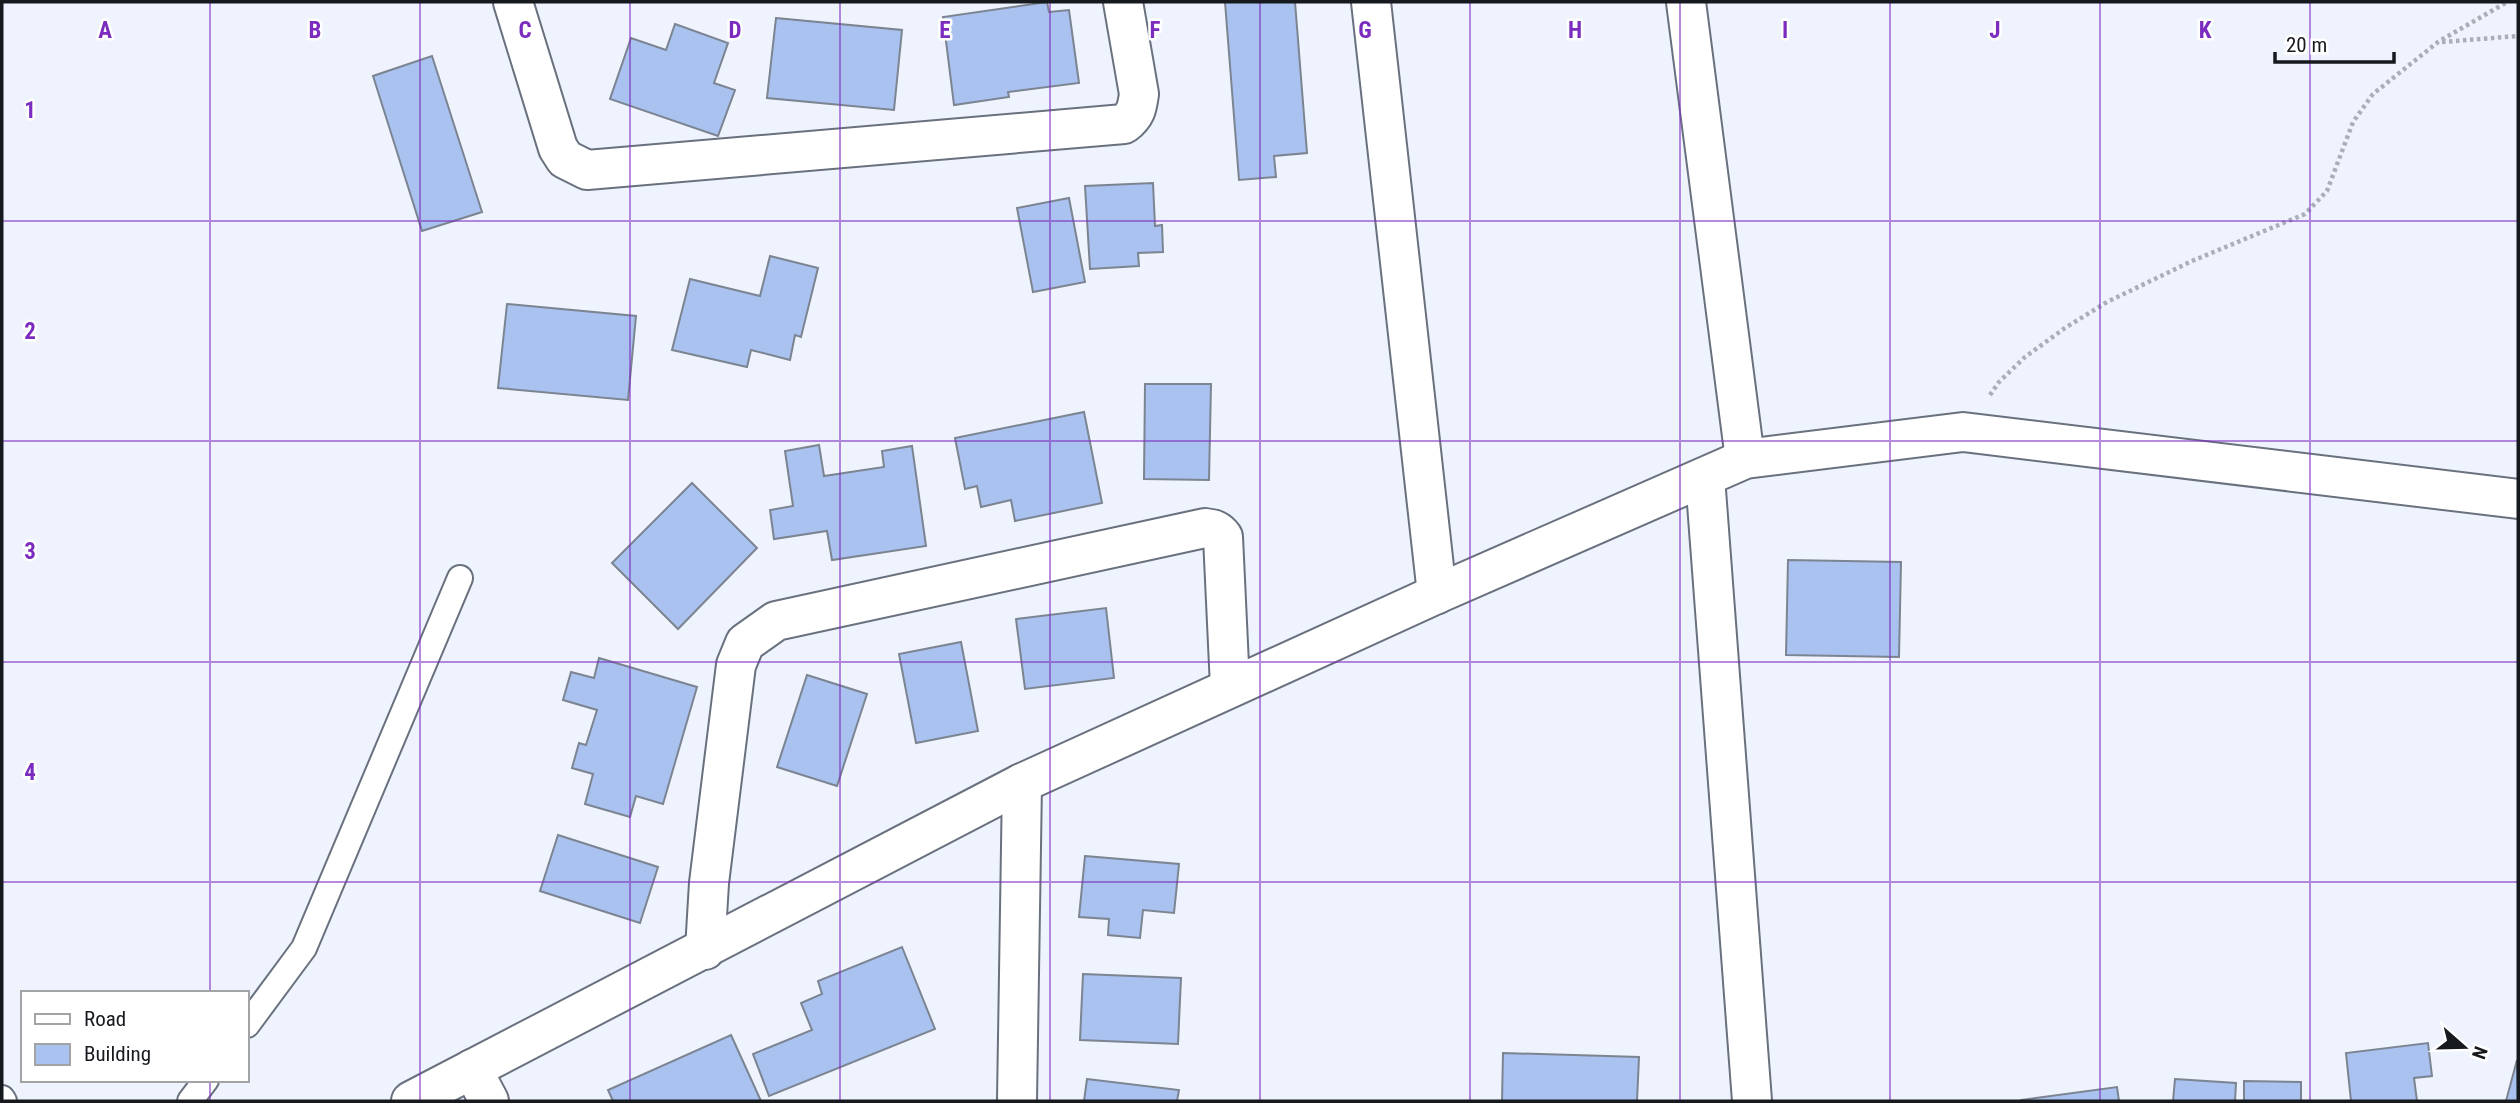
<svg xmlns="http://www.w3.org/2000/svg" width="2520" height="1103" viewBox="0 0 2520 1103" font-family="'Roboto Condensed',sans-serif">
	<rect width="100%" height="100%" fill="#eef3fd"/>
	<g fill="#a9c2f0" stroke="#7c8492" stroke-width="2">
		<path d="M1047,2L1049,12L1069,10L1079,83L1008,92L1009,97L954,105L943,17Z"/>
		<path d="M1225,2H1295L1307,153L1274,156L1276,177L1239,180Z"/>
		<path d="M776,18L902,30L894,110L767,98Z"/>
		<path d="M675,24L728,43L714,83L735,90L718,136L610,99L631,38L666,50Z"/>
		<path d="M432,56L482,212L422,231L373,76Z"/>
		<path d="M1153,183L1155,226L1162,225L1163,252L1138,253L1139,266L1090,269L1085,186Z"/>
		<path d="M1069,198L1085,282L1033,292L1017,208Z"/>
		<path d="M770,256L818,268L801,337L795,335L790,360L751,350L747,367L672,350L690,279L760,296Z"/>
		<path d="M507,304L636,316L628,400L498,388Z"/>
		<path d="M1145,384H1211L1209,480L1144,479Z"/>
		<path d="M1084,412L1102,503L1015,521L1011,500L981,507L977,486L965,489L955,438Z"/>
		<path d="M819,445L824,476L884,467L882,451L912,446L926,546L832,560L827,531L774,539L770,510L793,506L785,451Z"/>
		<path d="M692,483L757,548L678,629L612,563Z"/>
		<path d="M1788,560L1901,562L1899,657L1786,655Z"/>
		<path d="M1106,608L1114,678L1025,689L1016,619Z"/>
		<path d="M961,642L978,731L916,743L899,654Z"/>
		<path d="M599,658L697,687L663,804L636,796L630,817L585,804L593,774L572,768L579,743L586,745L597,710L563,700L571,672L594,678Z"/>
		<path d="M807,675L867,694L837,786L777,767Z"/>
		<path d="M558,835L658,867L640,923L540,891Z"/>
		<path d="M1085,856L1179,864L1174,913L1143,910L1140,938L1108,935L1109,919L1079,917Z"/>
		<path d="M902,947L935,1029L769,1096L753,1054L812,1030L801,1003L822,994L818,981Z"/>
		<path d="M1083,974L1181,978L1178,1044L1080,1040Z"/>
		<path d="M731,1035L761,1101H613L608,1090Z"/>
		<path d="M2428,1043L2432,1076L2414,1078L2417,1101H2351L2346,1053Z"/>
		<path d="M1503,1053L1639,1057L1637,1101H1502Z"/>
		<path d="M2517,1060L2518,1101H2506Z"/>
		<path d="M1087,1079L1179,1090L1177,1101H1084Z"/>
		<path d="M2175,1079L2236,1083L2235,1101H2173Z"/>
		<path d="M2244,1081L2301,1082V1101H2244Z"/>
		<path d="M2117,1087L2119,1101H2021V1100Z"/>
	</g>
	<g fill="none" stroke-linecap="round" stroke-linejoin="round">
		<g stroke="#69717e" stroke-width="28">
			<g id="service">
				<path d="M247,1025L304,948L460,578"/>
				<path d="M2,1098L4,1101"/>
				<path d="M190,1101L206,1080"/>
			</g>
		</g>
		<g stroke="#69717e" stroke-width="42">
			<g id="minor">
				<path d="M513,2L558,148L565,159L587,170L1124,124C1136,115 1137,108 1139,94L1123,2"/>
				<path d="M1371,2L1437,594"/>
				<path d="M1686,2L1745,459"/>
				<path d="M1705,477L1752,1101"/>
				<path d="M705,950L709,883L736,665L745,643L776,621L1205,528C1214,529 1218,530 1223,537L1230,687"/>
				<path d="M472,1069L489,1101"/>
				<path d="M411,1101L1022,783L1437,594L1745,459L1963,432L2518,499"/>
				<path d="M1017,1101L1022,783"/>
			</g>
		</g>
		<g stroke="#aaaeb7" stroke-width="4.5" stroke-dasharray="3.5 3.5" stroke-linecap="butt">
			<path d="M2442,42L2518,36"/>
			<path d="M1990,395L1999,382L2025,357L2065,328L2107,302L2192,261L2305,214L2327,191L2353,122L2373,94L2438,42L2507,2"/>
		</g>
		<use href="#service" stroke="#fff" stroke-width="24"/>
		<use href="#minor" stroke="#fff" stroke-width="38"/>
	</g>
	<path fill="none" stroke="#7b2cbf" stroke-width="2" stroke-opacity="0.55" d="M210,2V993M420,2V1101M630,2V1101M840,2V1101M1050,2V1101M1260,2V1101M1470,2V1101M1680,2V1101M1890,2V1101M2100,2V1101M2310,2V1101M2,221H2518M2,441H2518M2,662H2518M2,882H2518M210,1080V1101"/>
	<g font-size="23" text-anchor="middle" font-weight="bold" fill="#7b2cbf" stroke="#fff" stroke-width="5" stroke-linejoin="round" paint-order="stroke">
		<text x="105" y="38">A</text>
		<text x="315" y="38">B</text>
		<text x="525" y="38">C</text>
		<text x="735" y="38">D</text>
		<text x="945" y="38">E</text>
		<text x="1155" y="38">F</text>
		<text x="1365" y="38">G</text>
		<text x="1575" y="38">H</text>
		<text x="1785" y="38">I</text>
		<text x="1995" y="38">J</text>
		<text x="2205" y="38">K</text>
		<text x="30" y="118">1</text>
		<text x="30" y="339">2</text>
		<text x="30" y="559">3</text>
		<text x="30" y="780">4</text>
	</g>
	<rect width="2520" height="1103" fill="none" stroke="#16191e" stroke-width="7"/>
	<rect x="21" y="991" width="228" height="91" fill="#ffffff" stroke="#a2a3a5" stroke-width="2"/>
	<rect x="35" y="1014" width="35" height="10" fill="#ffffff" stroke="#a2a3a5" stroke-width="2"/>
	<text x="84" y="1026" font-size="21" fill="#16191e">Road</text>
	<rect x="35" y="1044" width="35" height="21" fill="#a9c2f0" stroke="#a2a3a5" stroke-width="2"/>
	<text x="84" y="1061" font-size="21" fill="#16191e">Building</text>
	<g transform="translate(2464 1047) rotate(110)" stroke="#ffffff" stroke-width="5" paint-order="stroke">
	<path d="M0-5L12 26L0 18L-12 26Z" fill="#16191e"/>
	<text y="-10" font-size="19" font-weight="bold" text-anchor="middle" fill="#16191e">N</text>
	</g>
	<path d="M2275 52v10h119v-10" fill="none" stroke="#16191e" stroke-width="3.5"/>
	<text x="2286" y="52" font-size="21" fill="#16191e" stroke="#ffffff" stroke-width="5" paint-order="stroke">20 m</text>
</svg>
